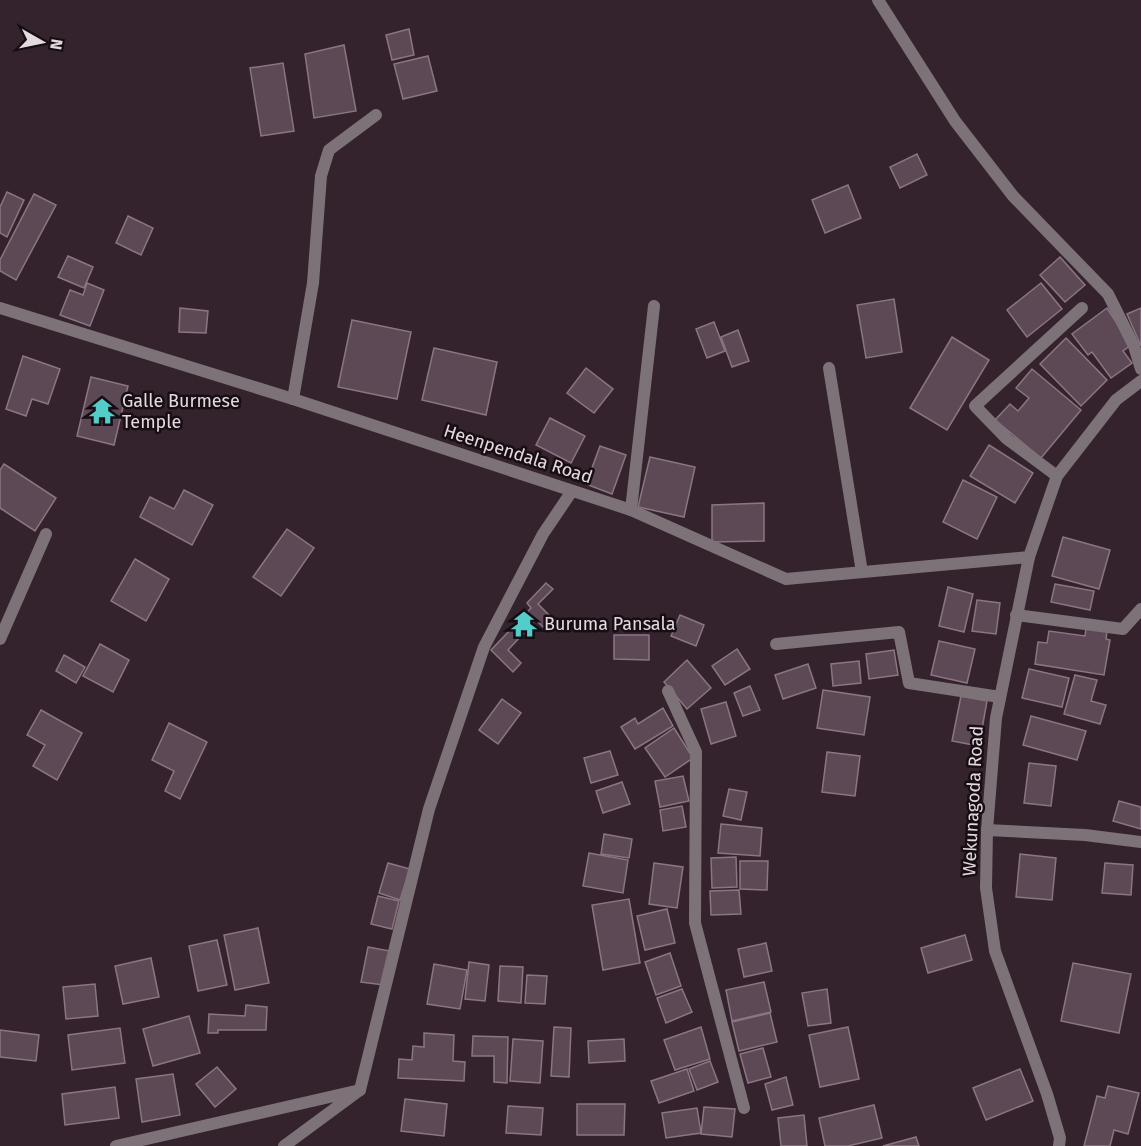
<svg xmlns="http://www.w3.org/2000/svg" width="1141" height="1146" viewBox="0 0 1141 1146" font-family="'Fira Sans',sans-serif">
	<rect width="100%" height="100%" fill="#34222d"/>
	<g fill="#5d4955" stroke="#8b7582" stroke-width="1.5">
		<path d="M409,29L414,55L392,60L386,35Z"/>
		<path d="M344,45L356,111L314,118L305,54Z"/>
		<path d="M428,56L437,91L403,99L394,64Z"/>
		<path d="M283,63L294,131L261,136L250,68Z"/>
		<path d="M917,154L927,175L900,188L890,167Z"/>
		<path d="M848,185L861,218L825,233L812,200Z"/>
		<path d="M7,192L24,200L7,237L0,233V207Z"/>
		<path d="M34,194L56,205L16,280L0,271V260Z"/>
		<path d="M128,216L153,228L141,255L116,243Z"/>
		<path d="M68,256L93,267L84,288L58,277Z"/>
		<path d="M1060,257L1085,285L1065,302L1040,275Z"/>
		<path d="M87,283L104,290L90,326L60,315L70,290L83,295Z"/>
		<path d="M1041,283L1062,309L1027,337L1007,310Z"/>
		<path d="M894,299L902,352L866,358L857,305Z"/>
		<path d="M180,308L208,311L206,333L179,332Z"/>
		<path d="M1107,308L1131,345L1123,351L1132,363L1111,378L1092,352L1088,355L1072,334Z"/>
		<path d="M1141,308V346L1127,314Z"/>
		<path d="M352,320L411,332L397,399L338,387Z"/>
		<path d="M714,322L725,351L707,358L696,329Z"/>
		<path d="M738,330L749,361L732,367L721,337Z"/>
		<path d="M952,337L989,360L947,430L910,408Z"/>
		<path d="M1066,338L1107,380L1081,406L1040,364Z"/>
		<path d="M434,348L497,362L486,415L422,400Z"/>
		<path d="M23,356L60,369L48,404L32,399L26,416L6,409Z"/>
		<path d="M586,368L613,389L594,413L567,393Z"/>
		<path d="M1032,369L1081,410L1041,458L995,420L1010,404L1018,411L1029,398L1016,388Z"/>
		<path d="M91,377L128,386L114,445L77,436Z"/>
		<path d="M550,418L585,436L571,463L536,445Z"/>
		<path d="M989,445L1033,473L1015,503L970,476Z"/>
		<path d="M600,446L626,455L612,494L586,484Z"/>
		<path d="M650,457L695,467L684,517L638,507Z"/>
		<path d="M4,464L56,498L35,531L0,508V470Z"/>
		<path d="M963,480L997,497L977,539L943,522Z"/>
		<path d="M184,490L213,505L192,545L140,517L150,497L174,509Z"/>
		<path d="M764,503V541L712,542V505Z"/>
		<path d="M287,529L314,548L281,596L253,577Z"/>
		<path d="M1063,537L1110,550L1099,589L1052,576Z"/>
		<path d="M135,559L169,579L146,621L111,601Z"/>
		<path d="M546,583L553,589L538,604L552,618L543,627L536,620L508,650L521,663L513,672L491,650L531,608L527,603Z"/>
		<path d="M1055,584L1094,591L1090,610L1051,602Z"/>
		<path d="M948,587L973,594L964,632L939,626Z"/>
		<path d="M977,600L1000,603L996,634L972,631Z"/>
		<path d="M680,615L704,625L696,646L671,636Z"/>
		<path d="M1086,628L1107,631L1106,639L1110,640L1104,675L1035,664L1038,642L1047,643L1049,631L1085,636Z"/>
		<path d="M614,635H649V660L614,659Z"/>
		<path d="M939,641L975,649L967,683L931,675Z"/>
		<path d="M100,644L129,660L113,692L83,676Z"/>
		<path d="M737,649L750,669L725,685L712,666Z"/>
		<path d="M894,650L898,675L869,679L866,654Z"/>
		<path d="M64,655L85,667L76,683L56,671Z"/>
		<path d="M687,660L711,688L687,709L664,682Z"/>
		<path d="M859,661L861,683L833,686L831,664Z"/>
		<path d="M808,664L816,688L783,699L775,675Z"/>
		<path d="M1029,669L1069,678L1062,707L1022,698Z"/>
		<path d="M1075,675L1097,680L1091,701L1106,705L1100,724L1064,714Z"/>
		<path d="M750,686L760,710L743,716L734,693Z"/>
		<path d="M823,690L870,697L864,735L817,728Z"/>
		<path d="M961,696L987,701L979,746L952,741Z"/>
		<path d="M502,699L521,713L498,744L479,730Z"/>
		<path d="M726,702L736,736L711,744L701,709Z"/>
		<path d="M663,708L673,726L635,749L621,727L635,718L638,724Z"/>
		<path d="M41,710L82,733L57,780L33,766L45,745L27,735Z"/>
		<path d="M1031,716L1086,731L1077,760L1023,745Z"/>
		<path d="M169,723L207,742L180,799L165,791L174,771L152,760Z"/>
		<path d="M674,728L693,758L665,777L645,748Z"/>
		<path d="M610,751L618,775L591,783L584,758Z"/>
		<path d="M827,752L860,756L855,796L822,792Z"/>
		<path d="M1029,763L1056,766L1051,806L1024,803Z"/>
		<path d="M683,776L689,801L660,807L655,781Z"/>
		<path d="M622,782L630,804L603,813L596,791Z"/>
		<path d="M729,789L747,792L741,820L723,816Z"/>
		<path d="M1119,801L1141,807V829L1113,821Z"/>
		<path d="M682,806L686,827L663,831L660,810Z"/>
		<path d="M721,824L762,828L760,856L718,853Z"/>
		<path d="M604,834L632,839L629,858L601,854Z"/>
		<path d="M589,853L628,860L623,893L583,886Z"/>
		<path d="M1020,854L1056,858L1052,900L1016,897Z"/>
		<path d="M736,857L737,887L712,888L711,858Z"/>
		<path d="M740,861H768L767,890L740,889Z"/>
		<path d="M388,863L410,869L400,900L379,893Z"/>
		<path d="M654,863L683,867L677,908L649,904Z"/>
		<path d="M1105,863L1133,865L1131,895L1102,893Z"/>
		<path d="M739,890L741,914L711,915L710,891Z"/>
		<path d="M378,896L399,901L392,929L371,924Z"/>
		<path d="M629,899L640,963L603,970L592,905Z"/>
		<path d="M667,909L675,943L645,950L637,916Z"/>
		<path d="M258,928L269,983L235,990L224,935Z"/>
		<path d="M965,935L972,960L928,973L921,948Z"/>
		<path d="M217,940L227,985L198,991L189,946Z"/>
		<path d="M766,943L772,971L744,977L738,949Z"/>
		<path d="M368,947L390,951L384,985L361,982Z"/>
		<path d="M670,953L681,986L656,995L645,962Z"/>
		<path d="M151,958L159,997L123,1004L115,966Z"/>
		<path d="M469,962L489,965L485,1001L465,999Z"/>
		<path d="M1073,963L1131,974L1119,1033L1061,1021Z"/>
		<path d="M434,964L467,970L460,1009L427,1004Z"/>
		<path d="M500,966L523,967L521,1003L498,1001Z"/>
		<path d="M527,975L547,976L545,1004L525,1003Z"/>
		<path d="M764,982L771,1012L732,1021L726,990Z"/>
		<path d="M95,984L98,1016L66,1019L63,987Z"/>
		<path d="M682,989L692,1012L666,1023L657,998Z"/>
		<path d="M827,989L831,1023L808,1026L802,993Z"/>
		<path d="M246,1005L267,1007L266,1030H218V1033H208L209,1014L245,1016Z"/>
		<path d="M770,1013L777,1042L739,1051L732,1022Z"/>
		<path d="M189,1016L200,1053L153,1066L143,1029Z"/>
		<path d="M554,1027L571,1028L569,1077L551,1076Z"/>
		<path d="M701,1027L710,1059L675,1070L664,1040Z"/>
		<path d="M848,1027L859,1079L820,1087L809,1035Z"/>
		<path d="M120,1028L125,1063L72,1070L68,1035Z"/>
		<path d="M0,1030L39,1035L36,1061L0,1057Z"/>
		<path d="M424,1033L454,1035L453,1061L465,1062L464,1081L398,1078L399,1059L412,1060L413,1046L424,1047Z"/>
		<path d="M473,1036L508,1037L507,1083L494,1082V1056H472Z"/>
		<path d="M513,1039L543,1041L540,1083L510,1081Z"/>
		<path d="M624,1039L625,1061L589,1063L588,1041Z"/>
		<path d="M763,1048L771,1077L748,1083L740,1054Z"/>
		<path d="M710,1061L718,1082L697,1090L689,1069Z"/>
		<path d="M217,1067L236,1089L215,1107L196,1084Z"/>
		<path d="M687,1069L694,1091L659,1103L651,1081Z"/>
		<path d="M1020,1069L1033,1101L986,1120L973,1088Z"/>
		<path d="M173,1074L180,1115L142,1122L136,1079Z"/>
		<path d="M786,1077L793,1105L772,1110L765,1084Z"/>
		<path d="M1108,1086L1139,1093L1128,1134L1114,1130L1110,1146H1084L1097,1096L1105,1098Z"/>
		<path d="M115,1087L119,1118L65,1125L62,1094Z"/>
		<path d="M405,1099L447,1104L444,1136L401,1131Z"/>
		<path d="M577,1104H625L624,1135H577Z"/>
		<path d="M874,1105L882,1138L848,1146H825L819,1118Z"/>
		<path d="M508,1106L543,1108L541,1135L506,1133Z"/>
		<path d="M704,1107L735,1109L732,1137L701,1134Z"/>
		<path d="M697,1108L701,1133L666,1138L662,1113Z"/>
		<path d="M804,1115L807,1146H781L778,1118Z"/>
		<path d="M916,1137L919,1146H883Z"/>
	</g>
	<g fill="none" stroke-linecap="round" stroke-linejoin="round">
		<g stroke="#7c7278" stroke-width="12">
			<path d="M878,0L955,121L1013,196L1108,294L1134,346L1141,369"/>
			<path d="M829,368L862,572"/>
			<path d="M293,399L313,283L321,176L329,150L376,115"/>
			<path d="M1057,476L1007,439L975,406L1082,308"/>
			<path d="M631,510L654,306"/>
			<path d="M1029,557L996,718L987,830L986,888L995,951L1047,1094L1060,1138L1059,1146"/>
			<path d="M1016,615L1123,629L1141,609"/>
			<path d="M0,639L46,534"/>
			<path d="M776,644L899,632L909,683L1000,697"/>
			<path d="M668,691L696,752L695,923L744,1108"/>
			<path d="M987,830L1085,835L1141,842"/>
			<path d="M360,1090L429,809L484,647L543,534L572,491"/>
			<path d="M116,1146L360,1090L284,1146"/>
		</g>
		<path stroke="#7c7278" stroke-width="12" d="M0,308L293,399L631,510L786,579L1029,557L1057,476L1116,400L1141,381"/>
	</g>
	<defs>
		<g id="temple-bare" transform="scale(2.07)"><path d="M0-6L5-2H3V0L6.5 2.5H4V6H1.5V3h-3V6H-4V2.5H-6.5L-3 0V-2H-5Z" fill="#53cdca" stroke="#160e13" stroke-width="2.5" paint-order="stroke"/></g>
	</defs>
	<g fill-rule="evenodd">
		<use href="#temple-bare" x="102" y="411"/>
		<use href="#temple-bare" x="524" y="624"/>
	</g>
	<g text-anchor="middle" stroke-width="5" stroke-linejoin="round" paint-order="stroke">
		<g font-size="18" fill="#e5d9e0" stroke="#160e13" text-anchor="start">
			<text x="122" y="407">Galle Burmese<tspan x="122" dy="21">Temple</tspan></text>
			<text x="544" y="630">Buruma Pansala</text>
		</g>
		<g font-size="18" fill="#e5d9e0" stroke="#160e13">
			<text transform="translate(518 454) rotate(18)" y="6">Heenpendala Road</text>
			<text transform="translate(973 801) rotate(-87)" y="6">Wekunagoda Road</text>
		</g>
	</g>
	<g transform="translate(42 42) rotate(99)" stroke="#160e13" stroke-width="4.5" paint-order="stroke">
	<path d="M0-4.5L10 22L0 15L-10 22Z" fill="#e5d9e0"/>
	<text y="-9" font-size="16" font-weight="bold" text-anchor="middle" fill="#e5d9e0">N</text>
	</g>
</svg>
